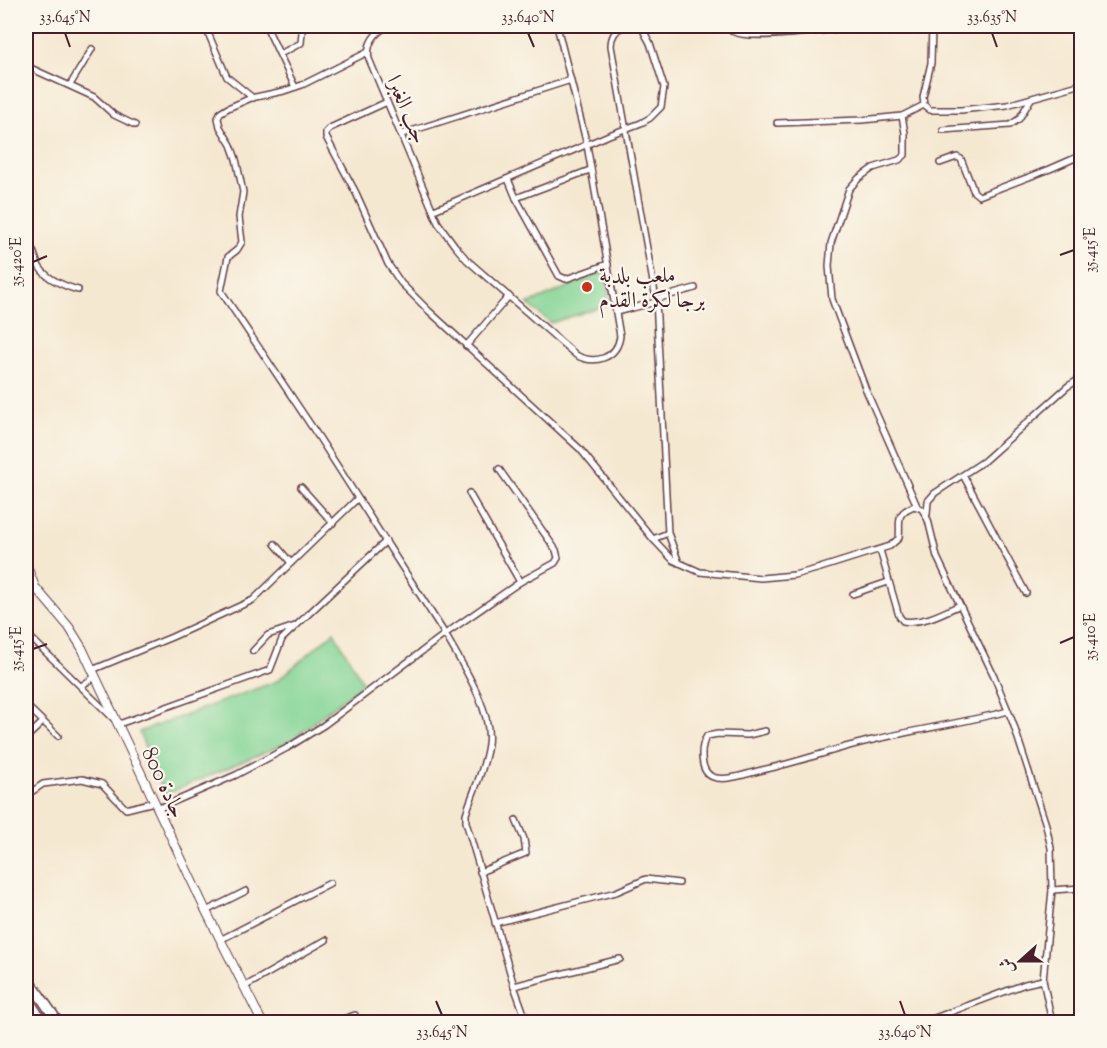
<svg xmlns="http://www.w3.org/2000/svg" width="1107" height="1048" viewBox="0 0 1107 1048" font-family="'Sorts Mill Goudy',Amiri,serif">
	<rect width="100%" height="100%" fill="#fbf7ec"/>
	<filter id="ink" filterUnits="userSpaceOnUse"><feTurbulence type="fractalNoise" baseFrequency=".0167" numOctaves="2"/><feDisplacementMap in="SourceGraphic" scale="12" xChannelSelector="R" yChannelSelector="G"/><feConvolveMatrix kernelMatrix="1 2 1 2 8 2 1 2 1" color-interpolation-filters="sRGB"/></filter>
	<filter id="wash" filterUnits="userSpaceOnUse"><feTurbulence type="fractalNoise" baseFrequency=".008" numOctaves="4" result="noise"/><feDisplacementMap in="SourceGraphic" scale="24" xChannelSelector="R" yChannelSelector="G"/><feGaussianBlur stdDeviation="1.35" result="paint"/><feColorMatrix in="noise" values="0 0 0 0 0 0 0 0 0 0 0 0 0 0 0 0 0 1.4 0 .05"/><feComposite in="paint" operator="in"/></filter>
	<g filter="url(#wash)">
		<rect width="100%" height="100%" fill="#f5e8d1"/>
		<g fill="#84d495" stroke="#677a60" stroke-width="1.5">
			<path d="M605,271L610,304L551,323L528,304Z"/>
			<path d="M334,632L363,683L289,742L164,795L139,732L277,681Z"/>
		</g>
	</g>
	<g filter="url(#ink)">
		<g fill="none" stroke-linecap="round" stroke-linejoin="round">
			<g stroke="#643d44" stroke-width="8">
				<g id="minor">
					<path d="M205,26L227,77L253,98"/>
					<path d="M266,26L295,87"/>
					<path d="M388,26C375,32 366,44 369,59L438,223L455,246L467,260L576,355C594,365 617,359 620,336L587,145L557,26"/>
					<path d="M624,26C615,30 611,36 611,46L656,299L668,533L679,563"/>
					<path d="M727,26C730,29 730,30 734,32C752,41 835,29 858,26"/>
					<path d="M368,52L302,85L284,91L251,98L228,108L220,113L218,118L220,127L231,145L236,159L243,192L239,217L242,242L237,250L228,257L221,291L320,439L445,634C461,663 493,710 488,744C485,769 473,791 466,814V822L514,986L527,1022"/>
					<path d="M280,54L301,43L302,32L300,26"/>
					<path d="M26,66L94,97L114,115L135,125"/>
					<path d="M70,85L92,49"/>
					<path d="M387,102L330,128L326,132V137L356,193L388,264L401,283L429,311L580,449L653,539L673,560L700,572L761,578L794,575L817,569L890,546L899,538C901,521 894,514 914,506L922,509L928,520L937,557L994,676L1013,723L1046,825L1051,848L1052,890L1043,980L1052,1022"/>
					<path d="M924,105L930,110H961L1007,105L1082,84"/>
					<path d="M902,116L905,133V155L899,160L873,168L859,178L849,189L831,243L829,266L832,299L866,390L917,506"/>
					<path d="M777,123L862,120L902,116L924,105L923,97L931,63L932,26"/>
					<path d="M943,130L1010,125L1019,119L1031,99"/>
					<path d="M402,134L571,80"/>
					<path d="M940,163L957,157L961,159L974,192L979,196L1050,169L1082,155"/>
					<path d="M508,179L516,198L559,276L566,279L608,264"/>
					<path d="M516,198L590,170"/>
					<path d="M26,205L28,244"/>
					<path d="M434,210L609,135L641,123L650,118L661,107L664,87L650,43L643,30L638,26"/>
					<path d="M26,244C36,249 34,259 40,268C47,279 66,287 78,290"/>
					<path d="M656,299L695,288"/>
					<path d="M617,312L656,302"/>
					<path d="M466,346L509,296"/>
					<path d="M963,475L1026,593"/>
					<path d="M301,487L333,523"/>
					<path d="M469,493L520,582"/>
					<path d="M927,514L928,501L935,493L984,461L1068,386L1082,378"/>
					<path d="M653,539L668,533"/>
					<path d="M275,544L291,563"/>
					<path d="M880,550L899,616L903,621C924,624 942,613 960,605"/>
					<path d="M853,594L888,582"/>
					<path d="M26,633L119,724L270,670L282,639L386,541"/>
					<path d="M253,651L268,635L295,626"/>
					<path d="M92,670L172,637L253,600L357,499"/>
					<path d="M81,686L96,676"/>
					<path d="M26,705L58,736"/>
					<path d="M765,731L748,735L718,734L707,736C700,746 699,772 713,777C726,782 749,773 762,770C800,762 836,748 873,740C918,729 963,723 1008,711"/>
					<path d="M26,738L43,722"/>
					<path d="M27,795L43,784L82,779L102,784L126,809L154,802"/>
					<path d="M157,809L236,775L287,748L324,725L445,634L520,582L555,563L558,558L556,550L499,469"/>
					<path d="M480,872L526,853L524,839L516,820"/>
					<path d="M1052,890L1082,888"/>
					<path d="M206,911L246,891"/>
					<path d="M495,923L616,892L646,879L679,883"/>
					<path d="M220,940L330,883"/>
					<path d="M514,986L620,959"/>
					<path d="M244,987L326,940"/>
					<path d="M334,1022L355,1015"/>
					<path d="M924,1022L1025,984L1043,980"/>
				</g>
			</g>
			<g stroke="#643d44" stroke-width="10">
				<path id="secondary" d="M26,564L35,587L69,627L82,648L206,911L262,1022"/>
			</g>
			<g stroke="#643d44" stroke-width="12">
				<g id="motorway">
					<path d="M26,976L58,1022"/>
					<path d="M26,997L43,1022"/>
					<path d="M26,1013L31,1022"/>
				</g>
			</g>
			<use href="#minor" stroke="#fff" stroke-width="5"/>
			<use href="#secondary" stroke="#fff" stroke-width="8"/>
			<use href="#motorway" stroke="#fff" stroke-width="9"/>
		</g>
	</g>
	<path fill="none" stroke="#4a1f2b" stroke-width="2" d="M65,33L70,47M528,33L534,47M992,33L997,47M1060,255L1074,250M33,262L47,256M1060,643L1074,637M33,649L47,644M436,1001L442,1015M900,1001L905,1015"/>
	<circle fill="#c8321e" stroke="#fbf7ec" stroke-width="2" cx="587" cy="287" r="6"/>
	<g text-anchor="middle" stroke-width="4.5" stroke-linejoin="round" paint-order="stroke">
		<g font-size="22" fill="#4a1f2b" stroke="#fbf7ec">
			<text transform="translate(408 109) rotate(67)" y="8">جب الغبرا</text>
			<text transform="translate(165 782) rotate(65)" y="8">جادة 800</text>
		</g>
		<g font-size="22" fill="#4a1f2b" stroke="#fbf7ec" text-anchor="start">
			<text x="599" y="282">ملعب بلدبة<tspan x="599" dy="25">برجا لكرة القدم</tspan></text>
		</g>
	</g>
	<rect width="1107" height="1048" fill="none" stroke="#fbf7ec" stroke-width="66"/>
	<g transform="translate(1020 961) rotate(249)" stroke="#fbf7ec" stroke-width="4.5" paint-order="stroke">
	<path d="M0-4.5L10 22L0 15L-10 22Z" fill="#4a1f2b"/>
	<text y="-9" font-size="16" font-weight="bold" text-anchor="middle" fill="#4a1f2b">ش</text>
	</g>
	<rect x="33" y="33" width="1041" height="982" fill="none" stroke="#4a1f2b" stroke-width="2"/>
	<g font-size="15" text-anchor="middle" fill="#4a1f2b">
		<text x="65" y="22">33.645°N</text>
		<text x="528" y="22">33.640°N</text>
		<text x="992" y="22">33.635°N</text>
		<text transform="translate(1090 250) rotate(-90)" y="5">35.415°E</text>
		<text transform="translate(16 262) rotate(-90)" y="5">35.420°E</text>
		<text transform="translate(1090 637) rotate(-90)" y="5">35.410°E</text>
		<text transform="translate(16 649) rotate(-90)" y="5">35.415°E</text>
		<text x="442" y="1037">33.645°N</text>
		<text x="905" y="1037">33.640°N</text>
	</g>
</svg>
